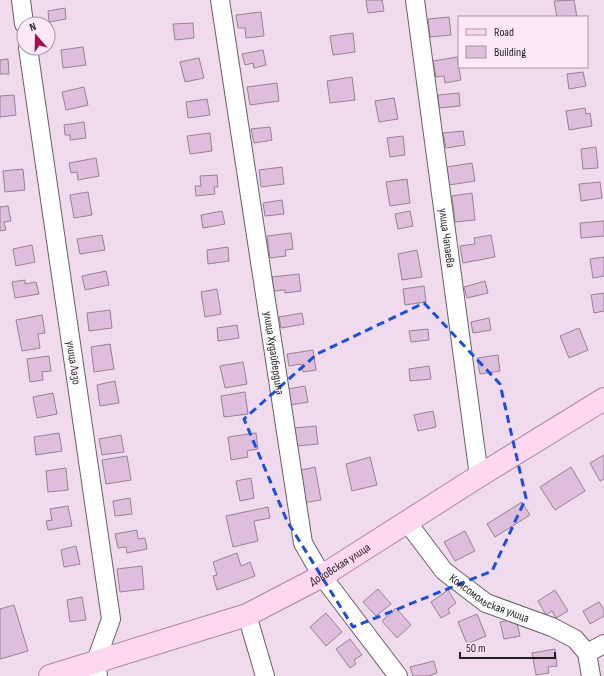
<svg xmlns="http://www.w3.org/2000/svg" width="604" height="676" viewBox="0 0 604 676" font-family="'Sofia Sans Condensed',sans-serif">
	<rect width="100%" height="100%" fill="#efdbed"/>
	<g fill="#dfbddc" stroke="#958394">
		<path d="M366,0H382L384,11L368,13Z"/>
		<path d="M574,0L577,17H557L554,1Z"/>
		<path d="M65,8L66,19L49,22L48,11Z"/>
		<path d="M261,12L264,36L246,38L245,28H238L236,15Z"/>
		<path d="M449,17L451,35L430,37L428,19Z"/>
		<path d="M193,23L194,38L175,40L173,24Z"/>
		<path d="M353,33L355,52L333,55L330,36Z"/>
		<path d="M83,47L86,65L63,68L61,50Z"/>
		<path d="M263,50L266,65L254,68L253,63L245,65L242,54Z"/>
		<path d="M457,57L461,80L445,83L444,76L436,77L433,61Z"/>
		<path d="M199,58L204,78L185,82L180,62Z"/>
		<path d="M8,59L9,74H0V60Z"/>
		<path d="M583,72L586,86L569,89L567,74Z"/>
		<path d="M352,77L355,100L330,103L327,81Z"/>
		<path d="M277,83L279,101L250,105L247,87Z"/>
		<path d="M84,87L88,105L66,110L62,92Z"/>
		<path d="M459,93L460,106L439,108L438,95Z"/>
		<path d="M14,95L16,115L0,117V96Z"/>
		<path d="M394,98L398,119L379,122L375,101Z"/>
		<path d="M207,99L210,115L188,118L186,102Z"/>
		<path d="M585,108L586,114L590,113L592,126L569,130L566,111Z"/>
		<path d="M84,122L86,138L70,140V135H65L64,125Z"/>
		<path d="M270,127L272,140L254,143L251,129Z"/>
		<path d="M463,131L465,145L446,148L443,133Z"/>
		<path d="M210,133L212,151L190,154L187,136Z"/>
		<path d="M403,136L405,155L390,157L387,138Z"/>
		<path d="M596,147L598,168L583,169L581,149Z"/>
		<path d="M96,158L99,176L78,180L77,172L71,173L69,163Z"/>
		<path d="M472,163L475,181L449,185L447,167Z"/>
		<path d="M282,167L284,184L261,187L259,170Z"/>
		<path d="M23,169L25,190L5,192L3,171Z"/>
		<path d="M217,175L218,187H214L215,194L196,196L195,186H201L200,176Z"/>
		<path d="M407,179L410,203L390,206L386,182Z"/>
		<path d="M600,182L602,198L581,201L579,184Z"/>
		<path d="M88,192L92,215L74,218L70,195Z"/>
		<path d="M472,193L475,220L455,222L452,196Z"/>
		<path d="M282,200L284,214L265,216L263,203Z"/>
		<path d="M8,206L11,221L4,222L6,230L0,231V207Z"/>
		<path d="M222,211L225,224L203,228L201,215Z"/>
		<path d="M410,211L413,226L398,229L395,214Z"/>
		<path d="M604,221V236L581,238L580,223Z"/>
		<path d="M291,233L293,249L285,250L286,256L270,258L267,236Z"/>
		<path d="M102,235L105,250L80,254L77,239Z"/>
		<path d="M491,235L495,257L463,263L460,246L475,244L474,238Z"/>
		<path d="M32,245L35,262L16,266L13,249Z"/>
		<path d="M228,247L229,261L208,264L207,250Z"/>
		<path d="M417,250L422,277L402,280L398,254Z"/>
		<path d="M604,257V276L593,278L590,259Z"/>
		<path d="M106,271L109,285L85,290L82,276Z"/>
		<path d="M299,274L301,291L285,293V290L274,291L272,277Z"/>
		<path d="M25,280V284L36,282L39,294L15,298L12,282Z"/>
		<path d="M485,281L488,293L467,298L464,287Z"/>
		<path d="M424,286L426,302L405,305L403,289Z"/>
		<path d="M217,289L221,314L205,317L201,292Z"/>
		<path d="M604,293V311L594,313L591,295Z"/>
		<path d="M110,310L112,328L89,331L87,313Z"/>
		<path d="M302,313L304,324L281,328L279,317Z"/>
		<path d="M42,315L45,333L38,334L40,348L22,351L16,320Z"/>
		<path d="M489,318L491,330L473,333L471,322Z"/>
		<path d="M237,325L239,338L218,341L217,328Z"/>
		<path d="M579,328L588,350L569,358L560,336Z"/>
		<path d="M428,329L429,340L411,342L409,331Z"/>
		<path d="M110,344L114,369L94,372L91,347Z"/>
		<path d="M313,350L316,370L303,372L301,364L289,366L287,354Z"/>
		<path d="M498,355L500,371L480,374L477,358Z"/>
		<path d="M49,356L51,371L42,372L43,380L30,382L27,359Z"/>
		<path d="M243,362L247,384L225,388L220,366Z"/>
		<path d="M429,366L431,379L410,381L409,369Z"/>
		<path d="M115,381L119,403L100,406L97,385Z"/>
		<path d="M305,386L308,402L290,405L288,389Z"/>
		<path d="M245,392L248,414L224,417L221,396Z"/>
		<path d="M53,393L57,414L37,418L33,397Z"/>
		<path d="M433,411L436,427L418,431L414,415Z"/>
		<path d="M316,426L318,444L297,446L295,428Z"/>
		<path d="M59,433L62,451L36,455L34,437Z"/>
		<path d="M256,433L258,449L247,451L248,457L231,460L228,437Z"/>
		<path d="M121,435L124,452L102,455L99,439Z"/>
		<path d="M604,455V479L600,481L590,463Z"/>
		<path d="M127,456L131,480L106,484L102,460Z"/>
		<path d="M370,457L377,485L352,491L346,464Z"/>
		<path d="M315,467L321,500L302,503L297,471Z"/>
		<path d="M571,467L585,491L555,510L540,487Z"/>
		<path d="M66,468L68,490L48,492L46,471Z"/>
		<path d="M251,478L254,498L240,501L236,481Z"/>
		<path d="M130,498L132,514L115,516L113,501Z"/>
		<path d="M522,502L530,515L495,537L487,524Z"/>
		<path d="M68,506L72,526L48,530L46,521L52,520L50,509Z"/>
		<path d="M268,507L270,518L254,521L258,541L233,547L226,516Z"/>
		<path d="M137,530L138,539L145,538L147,549L127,553L126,547L118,548L115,534Z"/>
		<path d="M465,531L475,551L455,561L444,542Z"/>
		<path d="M76,546L80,564L64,567L61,550Z"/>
		<path d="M237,553L241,566L250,562L255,576L217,590L213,576L217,575L213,562Z"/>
		<path d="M142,566L144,589L120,592L117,569Z"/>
		<path d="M378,589L391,604L376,616L363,602Z"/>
		<path d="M448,590L456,603L448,609L450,613L441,618L431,602Z"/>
		<path d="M555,590L568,611L556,618L552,611L546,615L538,601Z"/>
		<path d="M82,597L86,620L70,622L67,600Z"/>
		<path d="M599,602L604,610V616L590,624L583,611Z"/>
		<path d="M14,605L28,651L0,659V609Z"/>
		<path d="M396,608L411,625L397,638L382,621Z"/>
		<path d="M326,613L342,632L326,646L310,627Z"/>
		<path d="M477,614L486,636L467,644L458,622Z"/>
		<path d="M516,619L520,636L504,639L500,622Z"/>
		<path d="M350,639L362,655L354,660L356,664L350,668L336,649Z"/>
		<path d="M555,649L557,666L548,667L549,673L536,675L532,653Z"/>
		<path d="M434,661L437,673L428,676H413L410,667Z"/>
	</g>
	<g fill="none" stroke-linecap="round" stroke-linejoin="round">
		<g stroke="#6d5c6c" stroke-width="20">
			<g id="minor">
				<path d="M21,0L24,24"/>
				<path id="s1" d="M220,0L303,543L322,576L398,676"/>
				<path id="s2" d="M415,0L479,476"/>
				<path id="s3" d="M28,48L111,619L96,661L98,676"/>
				<path id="s4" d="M407,522L444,571L486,603L552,627L575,639L587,653L591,676"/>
				<path d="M247,615L265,676"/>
				<path d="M587,653L604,644"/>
			</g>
		</g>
		<g stroke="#b185a2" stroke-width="24">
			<g id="major">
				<path id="s5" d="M50,676L247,615L322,576L479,476L604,399"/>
			</g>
		</g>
		<use href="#minor" stroke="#fff" stroke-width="18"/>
		<use href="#major" stroke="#fed7f0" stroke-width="22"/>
	</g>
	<path fill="none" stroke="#1d4ed8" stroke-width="3" stroke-dasharray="8 5" stroke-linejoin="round" d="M424,303L500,384L526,498L492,571L353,627L287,521L244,419L317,354Z"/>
	<g text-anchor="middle" stroke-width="3.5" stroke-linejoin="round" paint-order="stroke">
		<g font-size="12" fill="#231c23" stroke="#fde8fa">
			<text dy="4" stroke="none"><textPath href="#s2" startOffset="240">улица Чапаева</textPath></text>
			<text dy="4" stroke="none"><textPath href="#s1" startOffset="357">улица Худайбердина</textPath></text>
			<text dy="4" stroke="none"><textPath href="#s3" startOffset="318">улица Лазо</textPath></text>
			<text dy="4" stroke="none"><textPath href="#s5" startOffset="312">Доковская улица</textPath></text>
			<text dy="4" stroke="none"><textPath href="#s4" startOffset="115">Комсомольская улица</textPath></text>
		</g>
	</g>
	<rect x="458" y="16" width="130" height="52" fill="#fde8fa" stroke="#a696a4"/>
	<rect x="466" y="29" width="20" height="6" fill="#fed7f0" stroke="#a696a4"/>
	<text x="494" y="36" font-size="12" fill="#231c23">Road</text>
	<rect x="466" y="46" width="20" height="12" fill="#dfbddc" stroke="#a696a4"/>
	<text x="494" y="56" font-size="12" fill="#231c23">Building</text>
	<g transform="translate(36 36) rotate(340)"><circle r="19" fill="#fde8fa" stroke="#a696a4"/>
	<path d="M0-3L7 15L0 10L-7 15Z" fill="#a40e4d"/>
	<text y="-6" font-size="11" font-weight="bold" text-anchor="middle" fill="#231c23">N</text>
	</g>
	<path d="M460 652v6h95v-6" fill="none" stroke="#231c23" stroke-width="2"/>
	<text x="466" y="652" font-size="12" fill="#231c23" stroke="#fde8fa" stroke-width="3" paint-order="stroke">50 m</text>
</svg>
